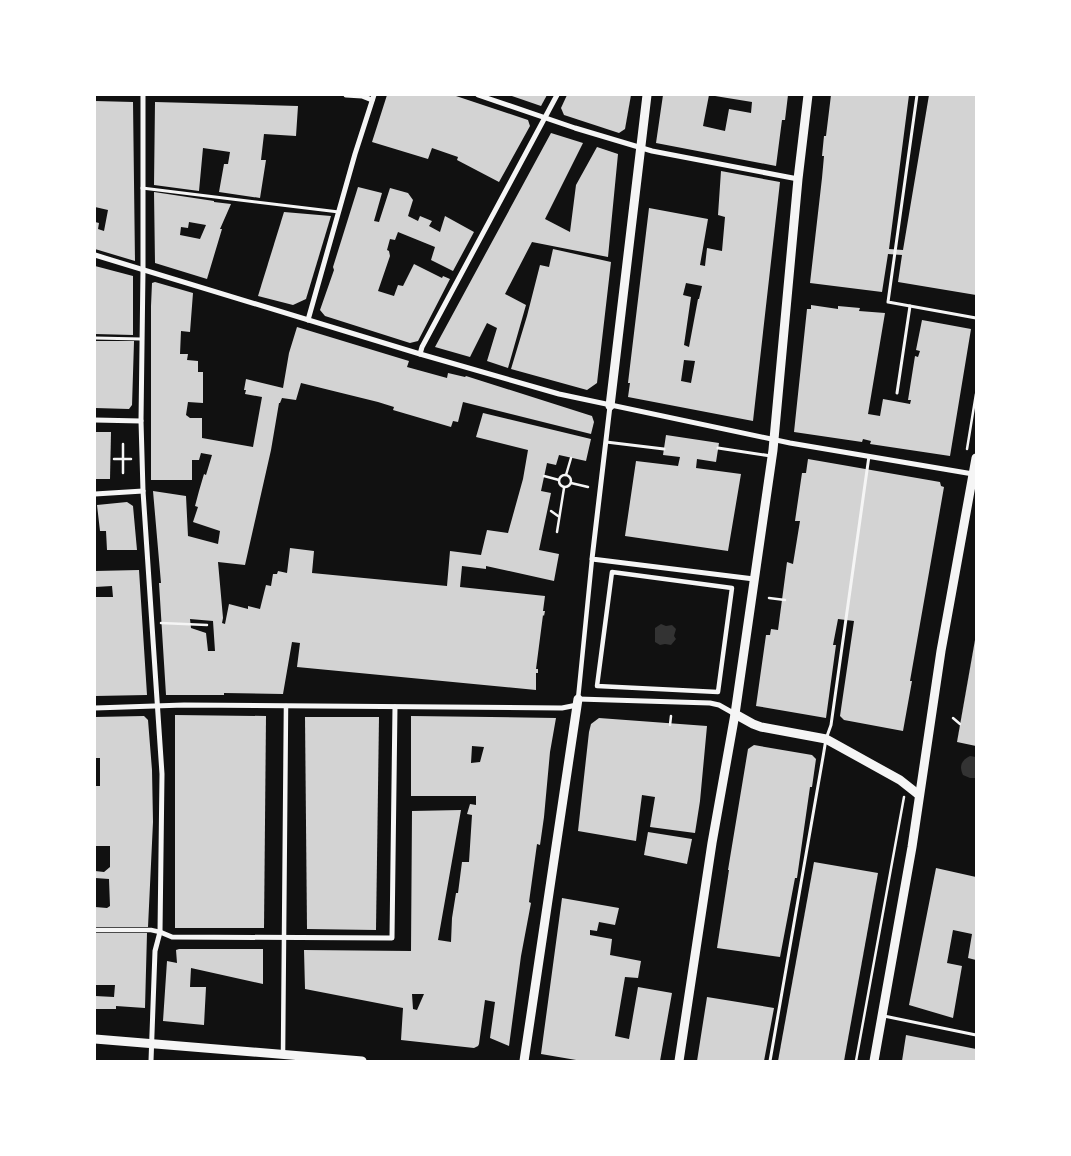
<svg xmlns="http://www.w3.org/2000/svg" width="1071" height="1156" viewBox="0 0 1071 1156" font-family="Manrope,sans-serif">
	<rect width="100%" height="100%" fill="#111"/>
	<g fill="#333">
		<path d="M661,624L666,626L672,625L676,629L674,636L676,639L671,645L665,644L660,645L655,642V628Z"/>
		<path d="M970,756L976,757V778H970L963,775C959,767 961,760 970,756Z"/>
	</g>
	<g fill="#d3d3d3" fill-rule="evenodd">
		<path d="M387,95H453L528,120L530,126L499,182L457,160L458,157L432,148L428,159L372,142Z"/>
		<path d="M509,95H547L541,106Z"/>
		<path d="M567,95H631L625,129L619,133L564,115L561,108Z"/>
		<path d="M663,95H709L703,126L725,131L729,109L751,113L752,102L709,95H788L785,120H782L776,166L656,143Z"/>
		<path d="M831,95H909L889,249L903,250L929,95H976V295L898,282L902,255L888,254L882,292L810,283L822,178L824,156H822L824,136H826Z"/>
		<path d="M95,101L133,102L135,261L95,249V222L99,223L98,229L104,231L108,210L95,207Z"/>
		<path d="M155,102L298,106L296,136L264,134L261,160H266L260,198L219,192L224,164H228L230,152L203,148L199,191L154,185Z"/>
		<path d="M551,133L583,143L545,219L570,232L576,185L597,147L618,154L608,257L532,242L505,294L526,305L508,368L487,361L497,328L487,323L470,357L435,347Z"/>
		<path d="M721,171L780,182L753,421L628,397L630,383H628L649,208L708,219L700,265L705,266L707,248L722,251L725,217L718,215ZM686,283L702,286L699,299H698L689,347L684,345L691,297L683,295ZM684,360L695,361L691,383L681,381Z"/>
		<path d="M358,187L382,193L374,221L379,222L390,188L408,193L413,200L408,216L418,221L420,216L432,221L429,226L440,232L445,216L474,232L453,271L431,260L435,247L398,232L395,240L390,239L387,250L389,251L390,256L378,291L394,296L398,285L403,286L414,264L442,278L443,276L450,279L418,341L410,343L325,316L320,310L334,270L333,267Z"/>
		<path d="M154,192L214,201V202L231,204L220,229H222L207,279L155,263ZM189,222L206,225L200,239L180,235L181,227L188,228Z"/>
		<path d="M284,212L331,216L306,299L293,305L258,296Z"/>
		<path d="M553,249L611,262L597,383L587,390L511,369L527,316L540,265L549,267Z"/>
		<path d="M95,266L133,276V335L95,334Z"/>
		<path d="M155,282L193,293L190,332L181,331L180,354H188L187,360L198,361V372H203V403L188,402L186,415L190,418H202V438L253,447L262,397L245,394L246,390H244L246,379L283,388L289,353L297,327L409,361L407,367L447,378L448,373L465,377L466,376L592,416L594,422L591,434L463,402L458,422L453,421L451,427L393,410L394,407L378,402L301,383L296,400L282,398L280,403H279L271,450L245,565L218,562L223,618L222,623L225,624L229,604L248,609V606L260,609L266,585L271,586L273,574H277L278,571L287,573L290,548L314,551L312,573L447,586L450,551L481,555L487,530L508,533L523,479L528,450L476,437L483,413L591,439L586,461L559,455L556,465L547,463L541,491L551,493L539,550L559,554L554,581L486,566V569L462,566L460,587L545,596L543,611H545L544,616L543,615L536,669H538V673H536V690L297,667L300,643L292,642L283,694L224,693V695H166L159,583H161L153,491L186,496L188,536L218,544L220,531L193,522L198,507L195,506L199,491L204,474L206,475L212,455L201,453L199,460H192V480H151V306L152,283ZM190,619L213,621L215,651H208L206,633L191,628Z"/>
		<path d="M811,305L838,309V306L860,308L859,311L885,313L868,414L880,416L883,399L910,404L911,400H908L915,356L918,357L920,351L916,350L922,320L971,329L950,456L870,444L871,441L863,439L862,442L794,432L807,309H811Z"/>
		<path d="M95,341H134L132,405L129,409L95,408Z"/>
		<path d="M95,432H111L110,479H95Z"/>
		<path d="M666,435L719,443L716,462L697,459L696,468L741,474L728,551L625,536L636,461L678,466L680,457L663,455Z"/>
		<path d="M808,459L940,482L941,486L944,487L910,681H912L903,731L844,720L840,716L854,621L838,619L833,645H836L826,718L756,706L766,635H770L771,629L778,630L787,562L793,564L800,521H795L802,473H806Z"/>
		<path d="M127,502L133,506L137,550H107L106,531H100L97,505Z"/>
		<path d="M139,570L147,695L95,696V597H113L112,586L95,587V571Z"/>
		<path d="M975,640H976V746L957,742Z"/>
		<path d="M175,715L266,716L264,928H175Z"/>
		<path d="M144,716L148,720L152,770L153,822L148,927H95V907L107,908L110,906L109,879L95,878V871L104,872L110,867V846H95V786H100V758H95V717Z"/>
		<path d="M411,716L556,718L550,752L544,817L540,845L537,844L529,902L531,903L521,956L509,1046L490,1038L495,1002L485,1000L479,1044L478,1046L474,1048L401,1040L403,1008L305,989L304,950L411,951L412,811L461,810L438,940L451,942L452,918L456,893H458L462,862H469L472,815L467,814L470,804L476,805V796H411ZM472,746L484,747L480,762L471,763ZM412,994H424L417,1010L413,1009Z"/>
		<path d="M305,717H379L376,930L307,929Z"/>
		<path d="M599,718L707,726L700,801L695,833L650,827L655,797L642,795L636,841L578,831L589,732L591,724Z"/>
		<path d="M754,745L812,755L816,759L812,787H810L797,878H795L780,957L717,948L729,870H728L748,749Z"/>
		<path d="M648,832L692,839L687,864L644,855Z"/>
		<path d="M814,862L878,873L844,1061H778Z"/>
		<path d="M936,868L976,877V960L968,958L972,934L953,930L947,963L962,966L953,1018L909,1005Z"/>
		<path d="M562,898L619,908L615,925L599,922L597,931L590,930V935L612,939L610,955L641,961L638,978L625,977L615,1036L629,1039L638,987L672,993L660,1061H582L541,1054Z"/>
		<path d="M95,933H147L145,1008L116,1006V1009H95V996L114,997L115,985H95Z"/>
		<path d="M179,949H263V984L191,968L190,987H206L204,1025L163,1021L167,961L177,963L176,950Z"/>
		<path d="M707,997L774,1008L764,1061H697Z"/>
		<path d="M906,1035L976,1049V1061H902Z"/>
	</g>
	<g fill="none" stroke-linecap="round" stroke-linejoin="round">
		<g stroke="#f5f5f5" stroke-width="2.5">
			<path d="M123,444V473"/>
			<path d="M967,449L976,394"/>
			<path d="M114,459H131"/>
			<circle cx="565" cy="481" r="6"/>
			<path d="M566,475L571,458"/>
			<path d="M544,476L559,480"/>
			<path d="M571,483L588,487"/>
			<path d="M551,511L558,516"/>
			<path d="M557,532L564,488"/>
			<path d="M769,598L785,600"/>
			<path d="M161,623L207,625"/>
			<path d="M953,718L960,724"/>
			<path d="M670,725L671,716"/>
			<path d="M856,1061L904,797"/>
		</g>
		<g stroke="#f5f5f5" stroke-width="3">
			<path d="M917,95L888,302L976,318"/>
			<path d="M142,188L339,212"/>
			<path d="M95,338L141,339"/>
			<path d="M897,393L910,306"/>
			<path d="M606,442L664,449"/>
			<path d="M718,448L771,456"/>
			<path d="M884,1016L976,1035"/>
			<path d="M770,1061L823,757L826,739L831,725L869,456"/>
		</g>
		<g stroke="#f5f5f5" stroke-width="4.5">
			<path d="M612,572L732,588L718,692L597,686Z"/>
			<path d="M578,699L592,559"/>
			<path d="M95,930H151L160,932"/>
			<path d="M283,1054L286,706"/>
		</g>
		<g stroke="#f5f5f5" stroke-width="5">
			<path d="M143,95V270L141,421L143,491L162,774L160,932L155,951L151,1061"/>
			<path d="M346,95L362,96L372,100"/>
			<path d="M478,95L575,128L652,151L798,179"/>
			<path d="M95,255L420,354L559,394L790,443L973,474"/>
			<path d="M308,320L355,154L374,95"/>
			<path d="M420,354L422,347L557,95"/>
			<path d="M610,406L592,559L754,579"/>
			<path d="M95,420L141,421"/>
			<path d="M95,494L143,491"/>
			<path d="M578,699L710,703L719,705L735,714"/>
			<path d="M95,708L184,705L562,708L577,705"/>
			<path d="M160,932L172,937L392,938L395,707"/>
		</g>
		<g stroke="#f5f5f5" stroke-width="9">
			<path d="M610,406L647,95"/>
			<path d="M735,714L753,724L761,727L826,739L900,780L919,795"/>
			<path d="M95,1039L362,1061"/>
			<path d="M524,1061L578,699"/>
			<path d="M679,1061L712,843L735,714L773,450L798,179L808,95"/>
		</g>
		<path stroke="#f5f5f5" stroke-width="9" d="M874,1061L912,847L941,651L976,458"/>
	</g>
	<rect width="1071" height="1156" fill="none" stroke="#ffffff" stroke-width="192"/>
</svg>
